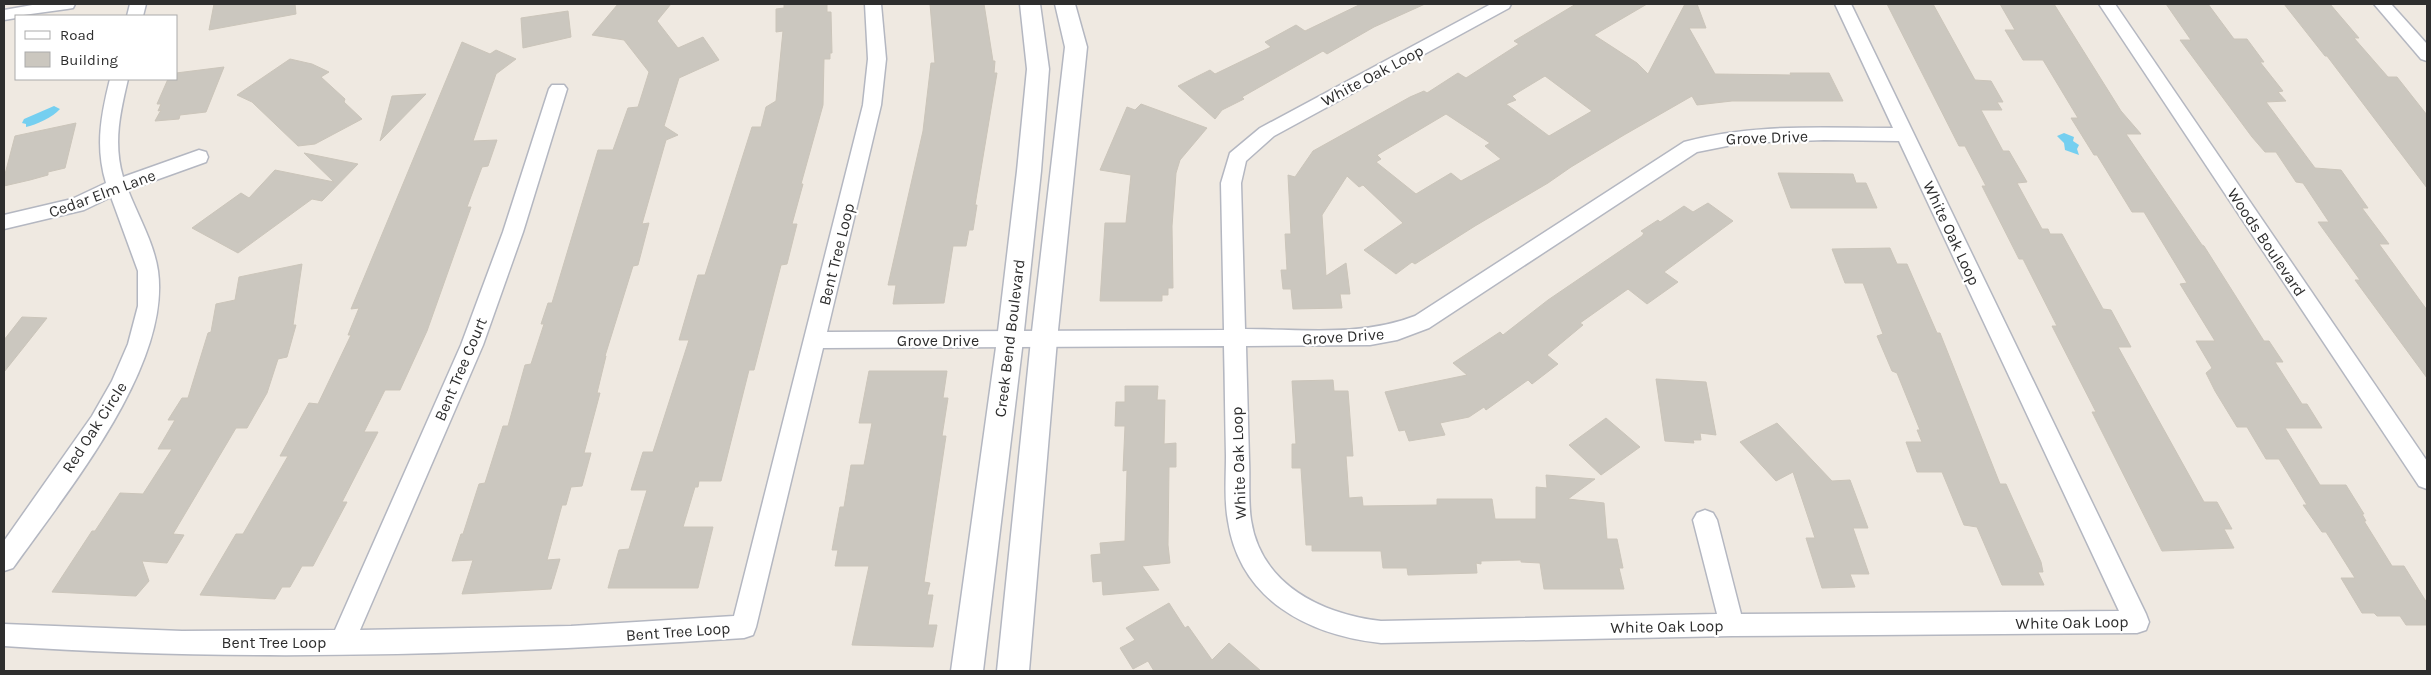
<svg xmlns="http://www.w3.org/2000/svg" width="2431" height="675" viewBox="0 0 2431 675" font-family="Karla,sans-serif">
	<rect width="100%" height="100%" fill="#efe9e1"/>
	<g fill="#75cff0">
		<path d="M54,106L60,109C53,117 36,125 26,127V124L22,123L24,119Z"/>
		<path d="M2064,133L2074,137L2073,141L2079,145L2077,149L2079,155L2065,150L2064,143L2057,136Z"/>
	</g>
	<g fill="#cbc7bf" stroke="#cbc5ba" fill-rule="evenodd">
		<path d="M214,4H295L296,14L209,30Z"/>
		<path d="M618,4H671L657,21L678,48L703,37L719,60L679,78L664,126L678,135L666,140L642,224L649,223L638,265L633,266L605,356H606L597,393H600L584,453H591L582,486L571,487L566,505H562L547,560L560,559L551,589L462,594L473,560L452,561L461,534H463L479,484L485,483L503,426H508L525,365L531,364L544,324H541L548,303H552L598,150H613L628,108L638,107L649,72L624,40L592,35Z"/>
		<path d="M784,4H827V12H831L832,53H830V59H824L823,105L801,184H803L792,224H797L787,264L781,265L754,370H749L721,481H699L698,487H695L683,527H713L698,588H608L619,550L629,549L647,490H631L643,452H653L689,340H679L698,275H705L752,127H761L766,107L776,101L783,31L776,32V9L784,8Z"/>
		<path d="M930,4H984L993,61H995L994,73H997L975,205H977L973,230H969L966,246H953L944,303L893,304L896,285H888L923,131L931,63H935Z"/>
		<path d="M1361,4H1425L1374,27L1327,54L1323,51L1242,97L1244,99L1222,110L1215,119L1178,86L1210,70L1215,74L1271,47L1265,42L1296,25L1305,31Z"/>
		<path d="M1576,4H1647L1594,35L1637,63L1648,74L1685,4H1697L1706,28H1689L1715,74L1791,75L1790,73H1829L1843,101H1732L1697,105L1692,96L1624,135L1571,167L1548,183L1475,226L1415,264L1412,262L1396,274L1364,250L1403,223L1363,185L1359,187L1347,176L1322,215L1326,276L1346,263L1350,294H1340L1342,308L1293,309L1291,289H1283L1281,270H1287L1285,234H1291L1288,175L1295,177L1313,151L1410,97L1424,91L1427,93L1458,73L1466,78L1519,44L1514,41ZM1545,76L1592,111L1549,136L1506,104L1516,100L1512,96ZM1446,114L1490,143L1485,146L1501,159L1461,181L1451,173L1416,194L1376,162L1381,159L1377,155Z"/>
		<path d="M1887,4H1933L1975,80L1991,81L2003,102H1997L2002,110H1981L2003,151H2009L2027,182L2017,183L2042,229H2048L2050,234H2062L2103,309L2111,310L2131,347H2118L2204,502H2217L2232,529H2224L2234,548L2162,551L2092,412H2096L2052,326H2057L2023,259H2019L1982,186H1986L1965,146H1959Z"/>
		<path d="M2000,4H2054L2121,111L2141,134H2126L2202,245L2204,246L2264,341H2269L2283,362H2275L2302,404H2307L2322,428H2285L2320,485H2346L2364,514H2362L2366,521H2364L2392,566H2404L2427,603V625H2406L2400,616H2377L2374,613H2362L2341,578H2355L2326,532H2322L2303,505H2307L2279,459H2266L2247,427H2237L2215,391L2206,373L2212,368L2196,341H2215L2180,284L2187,283L2144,212H2132L2097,155H2094L2071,118H2078L2043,60H2023L2005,30H2015Z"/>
		<path d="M2166,4H2208L2234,39H2247L2264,62H2260L2283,91L2278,92L2286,101L2266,102L2315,168L2341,170L2368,208H2362L2389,244H2379L2427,310V378L2355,280H2360L2318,222H2329L2303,183L2296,182L2276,152H2265L2252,137L2180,40H2191Z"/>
		<path d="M2284,4H2330L2359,38H2354L2388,77H2397L2427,115V188L2327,56H2325Z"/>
		<path d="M568,11L571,37L523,48L521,18Z"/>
		<path d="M462,42L490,54L496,50L516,59L496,74L473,141L497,140L488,166L482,167L467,207H471L427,331L400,390H385L364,432H378L342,502H347L313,566H302L290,587H282L275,599L200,595L236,534H243L288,456H280L309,403L318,404L351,335H348L359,308L351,309Z"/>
		<path d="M290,59L312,64L329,72L321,77L345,99L344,102L362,119L315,144L298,146L252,102L237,95Z"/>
		<path d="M224,67L206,112L180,115L179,119L155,121L161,110L158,111L161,104H157L168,79H176V73Z"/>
		<path d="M426,94L380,141L392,96Z"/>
		<path d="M1141,104L1207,128L1180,160L1176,173L1172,226L1173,288H1168V295H1162V301H1100L1105,223H1126L1131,175L1100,170L1127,107L1135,110Z"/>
		<path d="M76,123L65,168L48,172V175L30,180L4,186V178L15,136Z"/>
		<path d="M304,153L358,164L322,201L312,199L238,253L192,228L241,193L249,198L275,170L334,182Z"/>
		<path d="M1778,173L1853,174L1856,183H1866L1877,208H1791Z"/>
		<path d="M1708,203L1733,221L1664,272L1678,282L1647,304L1628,289L1580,323L1583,325L1547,355L1558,364L1532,384L1528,380L1486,410L1484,407L1469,417L1440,423L1445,435L1409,441L1405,430L1399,431L1385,392L1467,375L1453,363L1500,332L1503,335L1548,300L1642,236L1644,233L1641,231L1658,220L1660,222L1684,206L1693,212Z"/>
		<path d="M1890,248L1897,264H1907L1937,333H1940L2000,484H2006L2041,562L2043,572H2038L2044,585H2002L1977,527L1964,525L1942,472H1917L1906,442H1922L1917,430H1920L1897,373L1892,371L1877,336L1883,334L1863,283H1845L1832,249Z"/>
		<path d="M302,264L293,325H296L287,357L278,359L267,393L247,428H236L173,534L184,535L167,563L142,561L149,581L136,596L52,592L92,531H95L120,493L143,494L172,449H158L175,420H168L182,398H188L208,333L211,332L216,304L235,300L239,277Z"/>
		<path d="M22,317L47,318L4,372V340Z"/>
		<path d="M869,371H947L943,398H948L942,436H946L924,582L930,583L927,595H933L928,625H937L933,647L852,645L869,566H835L838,550H832L840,507H844L851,465H864L872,423H859Z"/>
		<path d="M1656,379L1706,382L1716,435L1700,433L1701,440H1693L1694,443L1665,441Z"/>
		<path d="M1333,380L1334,391H1348L1353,456H1346L1349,498L1362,497L1363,506L1437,505V499H1492L1495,519H1536V487L1547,488L1546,475L1595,479L1568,499L1604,503L1607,539H1617L1623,568H1619L1624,589H1544L1540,563L1521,562V560L1481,561V564L1476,563L1477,573L1408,575L1407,568H1383L1381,551H1312V545H1306L1301,468H1292V444H1296L1292,381Z"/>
		<path d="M1125,386H1158L1157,400H1165L1164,444L1176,443V467H1169L1168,545L1170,563L1142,566L1159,590L1103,595L1102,581L1093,582L1091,555L1101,554L1100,543L1125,541L1127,470L1123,471L1125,426H1115L1116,402H1125Z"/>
		<path d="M1606,418L1640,447L1601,475L1569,445Z"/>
		<path d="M1777,423L1832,481L1850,480L1868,528H1853L1869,574H1850L1855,587L1822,588L1806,538H1815L1793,472L1776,481L1740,442Z"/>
		<path d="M1169,603L1185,628L1188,626L1212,660L1229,643L1261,671H1154L1148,661L1133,669L1120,648L1135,640L1126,628Z"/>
	</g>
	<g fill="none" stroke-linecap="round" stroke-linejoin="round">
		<g stroke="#b4b7c1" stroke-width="3">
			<g id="minor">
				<path d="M38,4H75L73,8L67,9L16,16V18L4,20V10Z"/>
				<path d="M130,4H146L143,16H127Z"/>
				<path d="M865,4H881L886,59L881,105L827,332L1224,330L1221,183L1230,153L1260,128L1491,4H1511L1509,8L1274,136L1246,161L1241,183L1245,329C1301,329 1362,337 1415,316L1684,142C1753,123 1823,128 1893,128L1835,4H1851L2146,614L2149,622L2146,630L2137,633L1732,636L1381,643C1308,635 1240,600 1228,521C1224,500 1226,477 1226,456C1225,420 1225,383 1224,346L823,348L756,627L753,635L744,638C498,654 250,663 4,646V624L182,631L335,630L461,345L503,232L549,89L552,85H564L567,89L523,232L483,345L360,630L571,626L734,616L863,105L868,59ZM1824,140L1899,141L2119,611L1741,614L1717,520L1713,513L1705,510L1697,513L1693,520L1717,614L1381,621C1322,614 1261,585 1251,520C1248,501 1250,479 1249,460C1248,422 1247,384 1246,346L1370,345L1397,340L1429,328L1697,152L1742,143Z"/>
				<path d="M2099,4H2115L2427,461V489L2419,486Z"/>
				<path d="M2374,4H2391L2427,44V61L2421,59Z"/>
				<path d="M110,79H128C120,113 113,143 123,177L199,150L206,152L208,157L206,162L128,190C138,216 154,243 158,271C171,367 66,493 13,568L4,571V541L92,416L112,381L128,344L138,306V271L111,197L84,210L4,229V215L72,199L106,183C95,147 101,115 110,79Z"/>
			</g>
		</g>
		<g stroke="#b4b7c1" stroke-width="3">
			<g id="tertiary">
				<path d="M1020,4H1040L1049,69L1041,171L1023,340L983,671H951L997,340L1017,171L1027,69Z"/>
				<path d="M1055,4H1075L1087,47L1057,340L1029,671H997L1031,340L1065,47Z"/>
			</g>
		</g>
		<use href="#minor" fill="#fff" fill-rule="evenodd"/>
		<use href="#tertiary" fill="#fff" fill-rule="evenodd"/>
	</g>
	<g text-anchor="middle" stroke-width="4.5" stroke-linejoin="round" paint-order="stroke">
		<g font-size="16" fill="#2e2e2e" stroke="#fff">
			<text transform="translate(1372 75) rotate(-28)" y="6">White Oak Loop</text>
			<text transform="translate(1767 137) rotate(-2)" y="6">Grove Drive</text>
			<text transform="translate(102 193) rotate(-20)" y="6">Cedar Elm Lane</text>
			<text transform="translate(1952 233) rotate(65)" y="6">White Oak Loop</text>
			<text transform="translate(2267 242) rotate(56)" y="6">Woods Boulevard</text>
			<text transform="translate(836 254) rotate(-76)" y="6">Bent Tree Loop</text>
			<text transform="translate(1343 336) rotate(-4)" y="6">Grove Drive</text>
			<text transform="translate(1009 338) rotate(-83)" y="6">Creek Bend Boulevard</text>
			<text x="938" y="346">Grove Drive</text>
			<text transform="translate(460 369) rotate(-67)" y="6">Bent Tree Court</text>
			<text transform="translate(94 427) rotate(-57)" y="6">Red Oak Circle</text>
			<text transform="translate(1238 463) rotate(-92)" y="6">White Oak Loop</text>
			<text transform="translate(2072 622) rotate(-1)" y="6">White Oak Loop</text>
			<text transform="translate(1667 626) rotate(-1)" y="6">White Oak Loop</text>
			<text transform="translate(678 631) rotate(-4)" y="6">Bent Tree Loop</text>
			<text x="274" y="648">Bent Tree Loop</text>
		</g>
	</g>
	<rect width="2431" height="675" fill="none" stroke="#2e2e2e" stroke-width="10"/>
	<rect x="15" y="15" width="162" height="65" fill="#ffffff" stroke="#ababab"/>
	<rect x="25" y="31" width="25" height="8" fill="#ffffff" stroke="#ababab"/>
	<text x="60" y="40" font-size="15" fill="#2e2e2e">Road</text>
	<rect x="25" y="52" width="25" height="15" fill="#cbc7bf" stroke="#ababab"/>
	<text x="60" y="65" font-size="15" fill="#2e2e2e">Building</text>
</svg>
